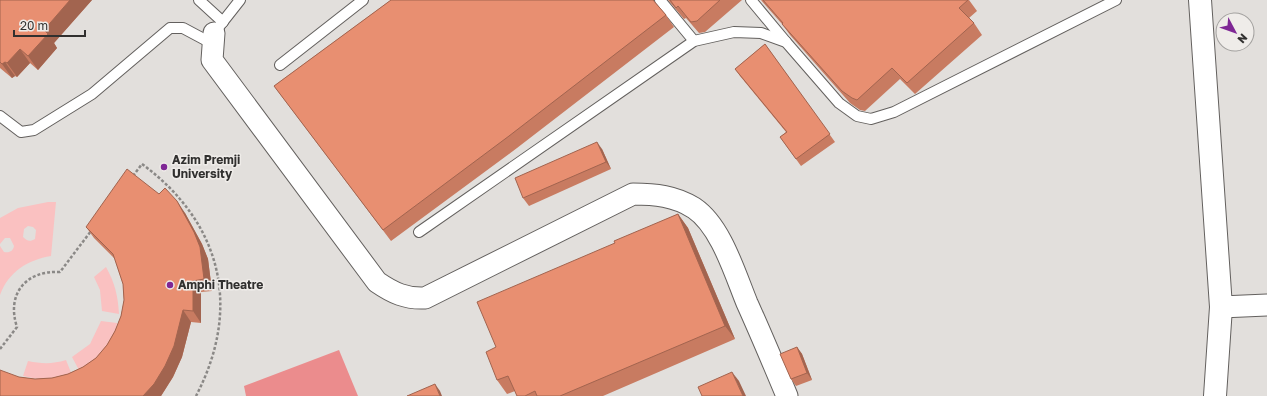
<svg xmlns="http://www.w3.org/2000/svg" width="1267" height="396" viewBox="0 0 1267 396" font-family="'Golos Text',sans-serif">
	<rect width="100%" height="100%" fill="#e2dfdc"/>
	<g fill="#fac1c1" fill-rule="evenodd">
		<path d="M48,202H56L51,256C28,260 9,271 0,295V246L4,252C10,253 13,251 14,246L10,238H5L0,244V218L18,208ZM28,226L33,227L36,230L35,239C30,242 27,241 23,237L24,229Z"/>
		<path d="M106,267C115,283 118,296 119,314L102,311L100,290L94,277Z"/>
		<path d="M101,321L117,323C114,346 97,359 80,372L72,357L90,344Z"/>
		<path d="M66,360L72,375C57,381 39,380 23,376L28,361C42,364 53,364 66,360Z"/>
	</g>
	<path fill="#eb8c8d" d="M339,350L358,396H246L244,386Z"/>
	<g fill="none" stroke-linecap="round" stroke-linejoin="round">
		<g stroke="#63605e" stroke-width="12">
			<g id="lane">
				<path d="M199,0L223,22"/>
				<path d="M660,0L694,41"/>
				<path d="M751,0L786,42"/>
				<path d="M214,33L240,0"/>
				<path d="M280,65L363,0"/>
				<path d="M0,116L21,132L34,130L92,94L170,28H183L213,44"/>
				<path d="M419,232L694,41L734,32L761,33L786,42L839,103L857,116L871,119L894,112L1116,0"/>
			</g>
		</g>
		<g stroke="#63605e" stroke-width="23">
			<g id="street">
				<path d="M214,33L212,60L377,282C393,293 406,299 425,298L633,194C655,194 675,196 694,208C721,226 735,274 747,303C761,334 774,365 787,396"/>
				<path d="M1221,307L1267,305"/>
			</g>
		</g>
		<g stroke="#63605e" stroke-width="24">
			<path id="secondary" d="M1200,0L1221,307L1215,396"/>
		</g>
		<g stroke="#8a8886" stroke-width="2.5" stroke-dasharray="3 2" stroke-linecap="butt">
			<path d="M133,176L142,164C222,223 242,308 196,396"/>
			<path d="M0,349L17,327C6,294 26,270 60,272L91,231"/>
		</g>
		<use href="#lane" stroke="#fff" stroke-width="10"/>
		<use href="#street" stroke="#fff" stroke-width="21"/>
		<use href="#secondary" stroke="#fff" stroke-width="22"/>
	</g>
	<g fill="#c87b61">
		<path d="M0,0H92L54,43L57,48L38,70L30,63L17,77L15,76L12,78L0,68Z"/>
		<path d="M391,0H654V2L666,15L674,27L517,148L391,241L274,86Z"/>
		<path d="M668,0H742L705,32L699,33L686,18L684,19Z"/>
		<path d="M761,0H969L977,11L969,18L974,23L982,35L915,94L900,79L865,111L860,110L850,103L790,35L782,24Z"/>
		<path d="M765,44L835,142L801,166L780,137L786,132L740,76L735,69Z"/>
		<path d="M602,149L611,169L529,206L523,198Z"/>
		<path d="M159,194L185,213L202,244L208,259L212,291L201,292V323L191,322L182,357L173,377L161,396H0L19,377L35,379L52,378L68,374L83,367L96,358L107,345L115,331L121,316L124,300L123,284L115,259L94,238L86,227Z"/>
		<path d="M678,214L688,228L735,339L603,396H517L515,391L507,394L497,380L496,347L615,243Z"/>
		<path d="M797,347L802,354L812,380L796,386L791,379Z"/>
	</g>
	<g fill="#a2644f">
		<path d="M70,0H92L54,43L57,48L38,70L28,56L44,30Z"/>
		<path d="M20,49L30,63L17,77L7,63Z"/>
		<path d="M5,62L15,76L12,78L2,64Z"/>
		<path d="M597,142L602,149L611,169L606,162Z"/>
		<path d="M177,201L185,213L202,244L208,259L212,291L204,279Z"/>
		<path d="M678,214L688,228L735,339L725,326Z"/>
		<path d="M193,281L201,292V323L193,311Z"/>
		<path d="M183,310L191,322L182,357L173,377L161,396H143Z"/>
		<path d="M797,347L802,354L812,380L807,373Z"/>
		<path d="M732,372L739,381L746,396H743Z"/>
		<path d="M435,384L440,391L442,396H440Z"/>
	</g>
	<g fill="#e88f71" stroke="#a2644f">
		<path d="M0,0H70L44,30L48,34L28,56L20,49L7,63L5,62L2,64L0,62Z"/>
		<path d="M391,0H653L666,15L509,136L383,230L274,86Z"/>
		<path d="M670,0H720L697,21L691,22L678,6L676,8Z"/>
		<path d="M763,0H968L959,8L974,23L907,83L892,68L857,100L852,98L842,91L782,24L783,23Z"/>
		<path d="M765,44L830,134L796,159L780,137L787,132L735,69Z"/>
		<path d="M597,142L606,162L523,198L515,178Z"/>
		<path d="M127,169L159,194L165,188L177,201L194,232L200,247L204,279L193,281V311L183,310L174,346L165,366L154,384L143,396H0V370L19,377L35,379L52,378L68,374L83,367L96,358L107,345L115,331L121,316L124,300L123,284L113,254L86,227Z"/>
		<path d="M678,214L725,326L560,396H537L535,391L525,396H517L508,376L497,380L486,352L496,347L477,302L615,243L614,241Z"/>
		<path d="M797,347L807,373L791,379L780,354Z"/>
		<path d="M732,372L743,396H702L698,387Z"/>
		<path d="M435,384L440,396H407Z"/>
	</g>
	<g fill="#7f2795" stroke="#efece9" stroke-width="1.5">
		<circle cx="164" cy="167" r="4"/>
		<circle cx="170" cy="285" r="4"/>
	</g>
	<g text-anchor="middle" stroke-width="3" stroke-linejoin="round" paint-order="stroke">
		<g font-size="12" font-weight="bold" fill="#31302f" stroke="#efece9" text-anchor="start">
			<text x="172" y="164">Azim Premji<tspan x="172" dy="14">University</tspan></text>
			<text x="178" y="289">Amphi Theatre</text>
		</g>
	</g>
	<g transform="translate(1235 32) rotate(131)"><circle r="19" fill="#efece9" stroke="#a3a19f"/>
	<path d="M0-3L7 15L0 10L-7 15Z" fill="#7f2795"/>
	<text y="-6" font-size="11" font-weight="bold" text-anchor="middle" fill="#31302f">N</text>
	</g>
	<path d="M14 30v6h71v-6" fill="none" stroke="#31302f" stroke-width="2"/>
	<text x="20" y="30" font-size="12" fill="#31302f" stroke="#efece9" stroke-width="3" paint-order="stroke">20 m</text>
</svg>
